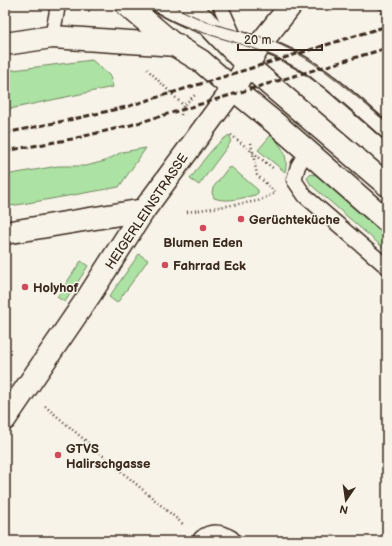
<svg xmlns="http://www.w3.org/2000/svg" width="392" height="546" viewBox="0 0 392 546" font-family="'Balsamiq Sans',sans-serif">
	<rect width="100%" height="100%" fill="#f7f3e8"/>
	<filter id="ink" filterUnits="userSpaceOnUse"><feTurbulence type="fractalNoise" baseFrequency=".025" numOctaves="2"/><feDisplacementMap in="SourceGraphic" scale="8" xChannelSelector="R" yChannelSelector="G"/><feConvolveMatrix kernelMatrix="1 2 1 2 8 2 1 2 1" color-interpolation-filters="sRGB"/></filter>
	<g filter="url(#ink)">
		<g fill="#ace2a4" stroke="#748661">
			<path d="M92,60L110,76L113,87L5,110V71Z"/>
			<path d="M229,135L231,139L230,143L199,185L190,179C202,163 212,146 229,135Z"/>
			<path d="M271,135C282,146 289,156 285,172L258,150Z"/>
			<path d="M146,148L119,187L5,207V175L58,166H86L105,161L122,152Z"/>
			<path d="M231,167L258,190V193L255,195C242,198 226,203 214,198L212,193L213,188L228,168Z"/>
			<path d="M311,174L316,175L387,235V251L311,185L307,178Z"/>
			<path d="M139,254L148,260L117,303L109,297Z"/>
			<path d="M81,261L88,266L65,302L57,297Z"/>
		</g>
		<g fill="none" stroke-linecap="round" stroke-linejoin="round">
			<g stroke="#3b2a1e" stroke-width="17">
				<g id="lane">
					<path d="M159,5C186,22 216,31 246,41C256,44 268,46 278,51C319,68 354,103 387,132"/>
					<path d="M220,5L237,43"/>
					<path d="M52,37L57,11L56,5"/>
					<path d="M307,151L298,166L294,180L305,196L387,267"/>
				</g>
			</g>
			<g stroke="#3b2a1e" stroke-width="25">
				<g id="street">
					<path d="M247,65L264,39L291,5"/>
					<path d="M5,419L89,296L144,210"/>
					<path d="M204,541C212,534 220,536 229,541"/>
				</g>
			</g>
			<g stroke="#3b2a1e" stroke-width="25">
				<g id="secondary">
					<path d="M127,5L173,44L201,61L233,89L275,123L387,221"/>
					<path d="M185,5L204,20L247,65L387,185"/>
					<path d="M5,44L52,37L177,45"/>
					<path d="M5,233L144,210L233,89L247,65"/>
				</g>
			</g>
			<g stroke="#3b2a1e" stroke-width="2.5" stroke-dasharray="1 3" stroke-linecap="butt">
				<path d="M83,5L91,13"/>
				<path d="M379,5L387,27"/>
				<path d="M147,69L184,106"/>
				<path d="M181,115L183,106L195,95"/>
				<path d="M231,135L274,169"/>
				<path d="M251,143L257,175L276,193"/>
				<path d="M187,212L258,201L275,193"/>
				<path d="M45,406L184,525"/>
			</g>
			<use href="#lane" stroke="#f7f3e8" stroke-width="14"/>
			<use href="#street" stroke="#f7f3e8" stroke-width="22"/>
			<use href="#secondary" stroke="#f7f3e8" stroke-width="22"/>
			<g stroke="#3b2a1e" stroke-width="1">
				<path d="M146,5C179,30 220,36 258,50C276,56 294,66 310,76L387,143"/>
				<path d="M172,5C184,12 197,18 211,23C232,30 254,33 274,42C318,60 352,93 387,123"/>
			</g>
			<g stroke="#3b2a1e" stroke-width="3" stroke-dasharray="6 3" stroke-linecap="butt">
				<path d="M5,133L69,120L126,107L387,26"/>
				<path d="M5,151L72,139L131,125L387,48"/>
			</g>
		</g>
	</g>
	<g fill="#d1495b" stroke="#f7f3e8" stroke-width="1.5">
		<circle cx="241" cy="219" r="4"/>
		<circle cx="203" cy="228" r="4"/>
		<circle cx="165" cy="265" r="4"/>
		<circle cx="25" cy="287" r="4"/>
		<circle cx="58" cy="455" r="4"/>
	</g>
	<g text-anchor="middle" stroke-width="3" stroke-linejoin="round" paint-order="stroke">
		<g font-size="13" fill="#3b2a1e" stroke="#f7f3e8">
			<text transform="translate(146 211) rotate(-56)" y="5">HEIGERLEINSTRASSE</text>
		</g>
		<g font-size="13" font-weight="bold" fill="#3b2a1e" stroke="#f7f3e8" text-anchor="start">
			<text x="249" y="224">Gerüchteküche</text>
			<text x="203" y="247" text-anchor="middle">Blumen Eden</text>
			<text x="173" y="270">Fahrrad Eck</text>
			<text x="33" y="292">Holyhof</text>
			<text x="66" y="453">GTVS<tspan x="66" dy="15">Halirschgasse</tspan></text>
		</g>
	</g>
	<rect width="392" height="546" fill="none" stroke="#f7f3e8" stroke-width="20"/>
	<rect x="10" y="10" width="372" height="526" fill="none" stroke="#3b2a1e" stroke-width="1.5" filter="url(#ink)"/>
	<g transform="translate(346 500) rotate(193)" stroke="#f7f3e8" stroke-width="3" paint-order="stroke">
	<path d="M0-3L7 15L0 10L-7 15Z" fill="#3b2a1e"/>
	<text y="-6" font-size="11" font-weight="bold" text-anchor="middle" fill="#3b2a1e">N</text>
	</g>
	<path d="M238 44v6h84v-6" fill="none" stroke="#3b2a1e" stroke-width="2"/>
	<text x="244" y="44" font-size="12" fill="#3b2a1e" stroke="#f7f3e8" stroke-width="3" paint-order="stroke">20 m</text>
</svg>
